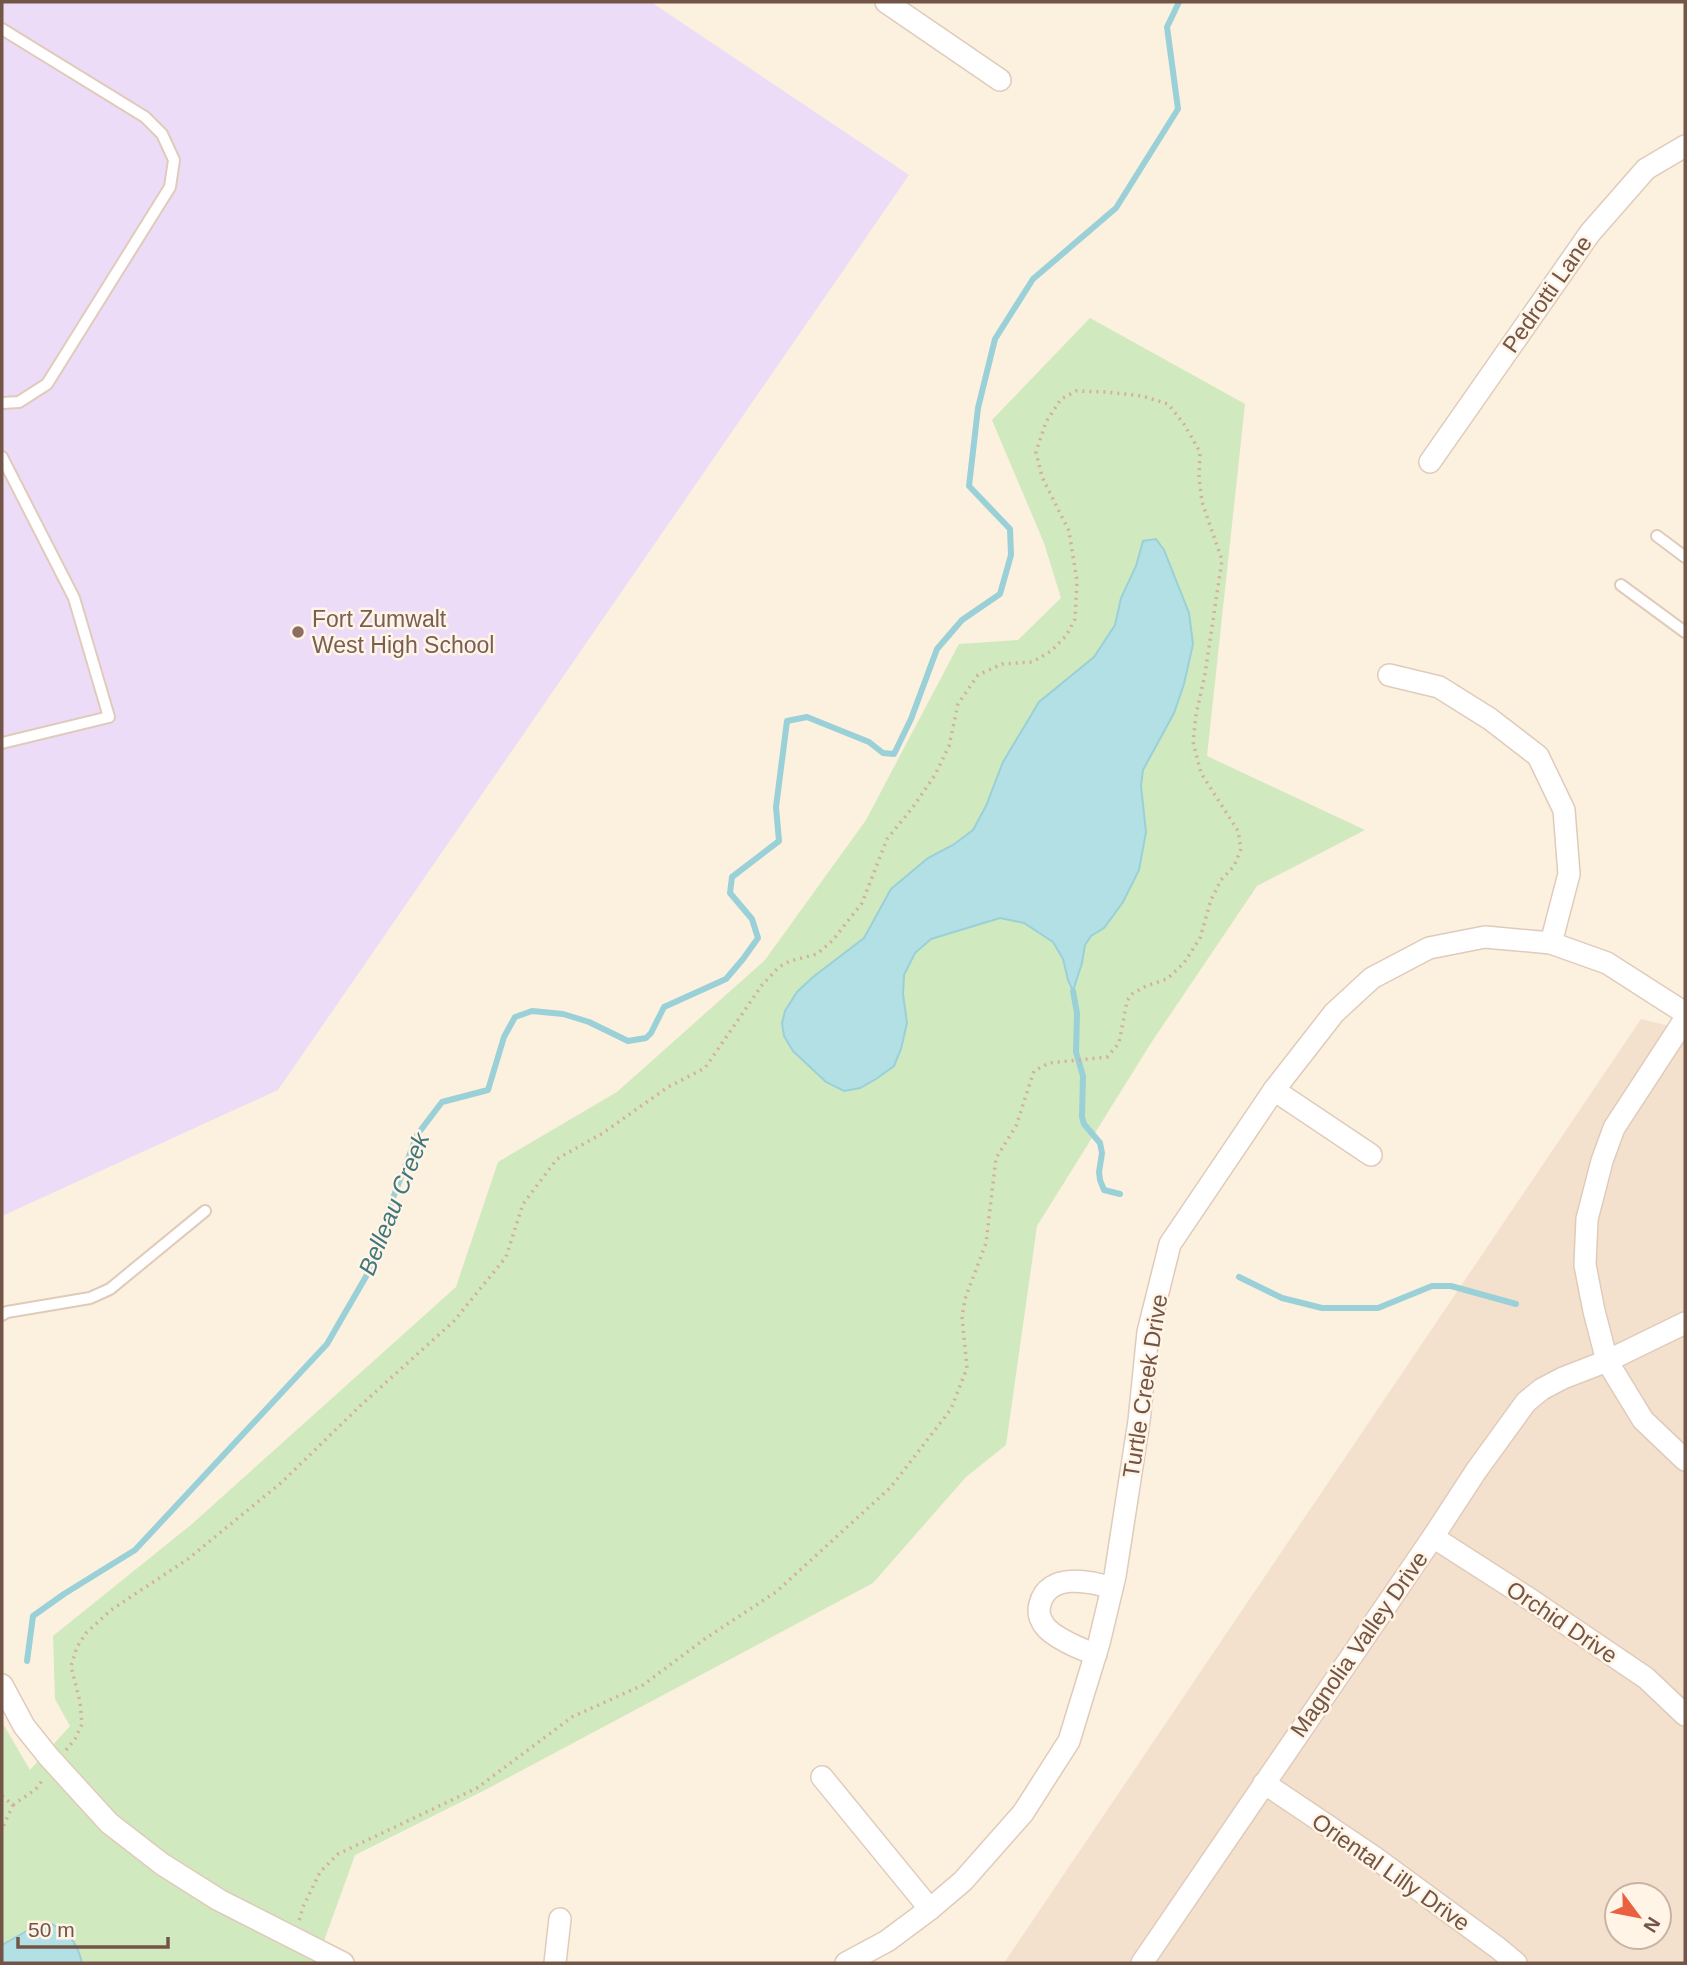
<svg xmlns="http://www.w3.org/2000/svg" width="1687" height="1965" viewBox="0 0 1687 1965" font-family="Arial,sans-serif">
	<rect width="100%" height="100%" fill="#fcf0df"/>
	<path fill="#f4e1cd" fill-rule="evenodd" d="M1641,1019L1685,1030V1963H1004ZM1617,1895H1659V1937H1617Z"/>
	<path fill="#eddcf8" d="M2,2H651L909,175L278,1090L2,1216Z"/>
	<path fill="#d1e9be" d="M1090,318L1245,404L1207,756L1365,830L1257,886L1151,1043L1037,1226L1006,1445L966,1477L873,1583L489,1788L355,1855L316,1963H2V1722L30,1770L70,1726L55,1699L53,1636L192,1524L456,1287L498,1162L617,1092L765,960L866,820L959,644L1018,640L1061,598L1044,543L992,420Z"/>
	<g fill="#b3e0e5" stroke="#9ad0d7" stroke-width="2">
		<path d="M1156,539L1164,550L1189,613L1193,644L1184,684L1174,713L1143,770L1141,786L1146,832L1139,870L1123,902L1104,928L1091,936L1085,945L1082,963L1073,991L1068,980L1063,959L1053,942L1024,923L1000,918L931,939L915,953L904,975L903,994L907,1023L901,1049L894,1066L876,1079L860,1088L844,1091L826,1082L793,1051L784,1036L782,1023L785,1011L797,992L813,977L864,938L891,889L928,858L953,845L973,830L986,806L1003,762L1039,702L1094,657L1115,625L1121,598L1136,566L1143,541Z"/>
		<path d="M52,1924C71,1936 77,1942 82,1963H2V1945L27,1931Z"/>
	</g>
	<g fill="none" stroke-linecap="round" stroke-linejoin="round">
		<g stroke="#9ad0d7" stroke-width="6">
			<path d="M1073,991L1077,1013L1076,1052L1083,1076L1082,1117L1084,1124L1100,1143L1102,1153L1099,1172L1100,1180L1104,1190L1120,1194"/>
			<path d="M1239,1277L1282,1298L1322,1308H1378L1432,1286H1451L1516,1304"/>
			<path d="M27,1661L33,1616L64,1594L135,1550L327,1344L379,1254L393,1198L417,1135L442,1102L488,1090L504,1037L515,1017L532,1011L563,1014L589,1022L628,1041L646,1038L651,1033L664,1007L726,979L743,959L758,938L752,919L730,893L732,877L779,841L776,807L787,721L807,717L869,742L883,753L894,754L911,719L937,649L962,620L1000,594L1011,555L1010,529L969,486L978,408L995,339L1033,279L1116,208L1178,109L1167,27L1179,2"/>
		</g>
		<g stroke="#e0cbbb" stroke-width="14">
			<g id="service">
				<path d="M2,29L145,117L162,134L174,160L170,187L47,384L19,402L2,403"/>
				<path d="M2,457L74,598L109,717L2,743"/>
				<path d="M1657,536L1685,557"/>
				<path d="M1621,585L1685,632"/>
				<path d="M2,1315L7,1312L90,1298L110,1289L205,1211"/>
			</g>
		</g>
		<g stroke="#e0cbbb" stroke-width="24">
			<g id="minor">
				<path d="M886,2L1000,80"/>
				<path d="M1430,462L1590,233L1646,169L1685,146"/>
				<path d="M1389,675L1439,687L1490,719L1538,756L1564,810L1569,874L1551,943"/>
				<path d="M1685,1019L1614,1128L1602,1161L1587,1219L1585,1265L1594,1311L1607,1361L1643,1420L1685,1460"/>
				<path d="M1274,1090L1371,1155"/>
				<path d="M1433,1537L1525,1596L1646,1678L1685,1715"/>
				<path d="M1096,1654C1082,1650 1052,1637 1044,1625C1039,1617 1038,1612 1040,1604C1048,1572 1090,1581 1112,1588"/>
				<path d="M2,1685L24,1726L48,1756L109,1823L162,1864L219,1900L343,1963"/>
				<path d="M822,1777L930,1909"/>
				<path d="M1264,1783L1374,1857L1498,1948L1516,1963"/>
				<path d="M555,1963L560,1919"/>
				<path d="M846,1963L887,1941L930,1909L963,1881L1023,1813L1069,1741L1099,1643L1115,1576L1139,1421L1148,1332L1170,1244L1274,1090L1334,1013L1372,978L1429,948L1485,937L1551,943L1607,963L1685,1013"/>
				<path d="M1142,1963L1433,1537L1476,1471L1526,1402L1542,1389L1563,1378L1607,1361L1685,1323"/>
			</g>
		</g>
		<g stroke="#d6af9a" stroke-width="3.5" stroke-dasharray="2 5" stroke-linecap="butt">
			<path d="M66,1750L75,1739L82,1724L80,1702L71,1666L77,1647L86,1633L111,1610L188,1559L282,1482L361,1405L454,1321L506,1257L523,1204L557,1159L603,1133L668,1087L705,1068L762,985L779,967L790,961L817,954L832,941L862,903L887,839L913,807L935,775L949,746L958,704L978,675L1002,664L1032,662L1051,651L1066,636L1075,619L1077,581L1069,531L1042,477L1036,452L1046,422L1061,399L1076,391L1105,392L1142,396L1168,404L1184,424L1200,452L1199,478L1202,502L1222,560L1205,674L1196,715L1193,742L1201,773L1238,831L1241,849L1234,866L1221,880L1211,900L1200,938L1184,963L1167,979L1146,986L1132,994L1127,1001L1119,1043L1107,1057L1049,1063L1034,1071L1016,1126L996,1158L986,1243L965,1299L962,1317L967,1368L951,1409L891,1487L776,1592L706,1638L643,1685L572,1717L477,1788L338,1854L320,1872L303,1907L299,1921"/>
			<path d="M2,1796L13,1805L2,1829"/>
			<path d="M13,1805L36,1789L42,1781"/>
		</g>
		<use href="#service" stroke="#fff" stroke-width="10"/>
		<use href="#minor" stroke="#fff" stroke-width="21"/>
	</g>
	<circle fill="#8d6e63" stroke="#fff4e5" stroke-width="2.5" cx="298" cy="632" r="7"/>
	<g text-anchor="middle" stroke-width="5" stroke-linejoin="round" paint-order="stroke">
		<g font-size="23" fill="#725547" stroke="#fff4e5">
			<text transform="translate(1547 294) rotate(-55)" y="8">Pedrotti Lane</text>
			<text transform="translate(1145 1386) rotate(-81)" y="8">Turtle Creek Drive</text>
			<text transform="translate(1562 1622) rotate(34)" y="8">Orchid Drive</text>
			<text transform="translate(1359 1644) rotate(-55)" y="8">Magnolia Valley Drive</text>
			<text transform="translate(1391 1872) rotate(35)" y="8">Oriental Lilly Drive</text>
		</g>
		<g font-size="23" fill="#785e54" stroke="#fff4e5" text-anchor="start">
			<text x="312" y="627">Fort Zumwalt<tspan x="312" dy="26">West High School</tspan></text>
		</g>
		<g font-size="24" font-style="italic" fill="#3e777f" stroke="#fff4e5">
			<text transform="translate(394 1204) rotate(-68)" y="8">Belleau Creek</text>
		</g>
	</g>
	<rect width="1687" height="1965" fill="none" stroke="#725547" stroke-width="7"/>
	<g transform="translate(1638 1916) rotate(122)"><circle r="33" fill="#fff4e5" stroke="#c7b4a6" stroke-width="2"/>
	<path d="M0-5L12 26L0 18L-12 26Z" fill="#e96141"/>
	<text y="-10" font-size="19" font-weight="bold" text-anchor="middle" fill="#725547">N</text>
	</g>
	<path d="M18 1937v10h150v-10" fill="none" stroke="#725547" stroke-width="3.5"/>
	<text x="28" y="1937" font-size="21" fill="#725547" stroke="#fff4e5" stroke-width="5" paint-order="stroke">50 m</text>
</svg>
